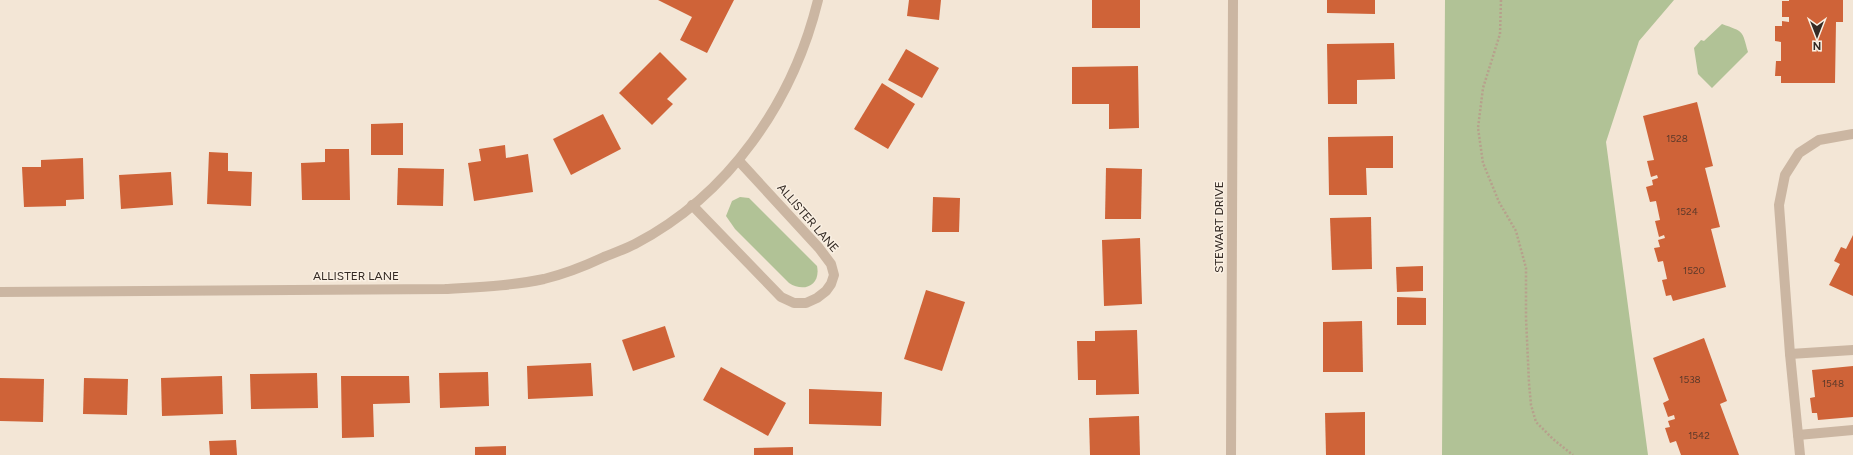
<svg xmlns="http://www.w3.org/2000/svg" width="1853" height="455" viewBox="0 0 1853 455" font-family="Figtree,sans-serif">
	<rect width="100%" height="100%" fill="#f3e6d6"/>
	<g fill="#b1c296">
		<path d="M1445,0H1674L1639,41L1606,142L1648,455H1442Z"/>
		<path d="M1722,24C1744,32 1742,30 1748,52L1712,88L1698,74L1694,48L1701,40L1704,41Z"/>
		<path d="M740,197L749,198L817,266C821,285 804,293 789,283L735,229L726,216L732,201Z"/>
	</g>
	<g fill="#cf6338">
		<path d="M658,0H734L707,53L680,40L692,17Z"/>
		<path d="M909,0H941L939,20L907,16Z"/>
		<rect x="1092" y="0" width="48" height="28"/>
		<path d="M1327,0H1375V14L1327,13Z"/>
		<path d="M1789,0H1843V22H1836L1835,83H1781V76H1775L1776,61H1781V42L1775,41V26H1782V21L1789,22V17H1782V1H1789Z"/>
		<path d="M1394,43L1395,79L1357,80V104H1328L1327,44Z"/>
		<path d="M906,49L939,68L922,98L888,80Z"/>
		<path d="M660,52L687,79L667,99L673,104L652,125L619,93Z"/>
		<path d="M1138,66L1139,128L1109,129V104H1072V67Z"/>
		<path d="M882,83L915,104L888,149L854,129Z"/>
		<path d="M1697,102L1713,166L1705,168L1720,227L1711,229L1726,287L1673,301L1671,295L1666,296L1662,280L1667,279L1663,261L1658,262L1654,248L1660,247L1658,240L1665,238L1664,235L1659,237L1655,221L1660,220L1656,201L1650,202L1646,187L1653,185L1652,180L1658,178L1657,175L1651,177L1647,161L1654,160L1643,116Z"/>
		<path d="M603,114L621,149L571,175L553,139Z"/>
		<path d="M403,123V155H371V124Z"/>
		<path d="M1393,136V168H1366L1367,195H1329L1328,137Z"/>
		<path d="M505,145L506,158L528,154L533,192L474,201L468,163L481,161L479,149Z"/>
		<path d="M325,149H349L350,200H302L301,163L325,162Z"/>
		<path d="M209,152L228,153V171L252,172L251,206L207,204Z"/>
		<path d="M83,158L84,199L66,200V206L24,207L22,167H41V160Z"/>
		<path d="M398,168L444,169L443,206L397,205Z"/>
		<path d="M1106,168L1142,169L1141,219H1105Z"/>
		<path d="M171,172L173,205L121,209L119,175Z"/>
		<path d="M933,197L960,198L959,232H932Z"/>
		<path d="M1371,217L1372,269L1332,270L1330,218Z"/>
		<path d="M1853,235V296L1829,285L1840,264L1834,261L1841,247L1846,249Z"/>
		<path d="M1140,238L1142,304L1104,306L1102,240Z"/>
		<path d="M1423,266V291L1397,292L1396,267Z"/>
		<path d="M926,290L965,302L942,371L904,359Z"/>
		<path d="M1397,297L1426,298V325H1397Z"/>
		<path d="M1362,321L1363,372H1323V322Z"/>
		<path d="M665,326L675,357L633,371L622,340Z"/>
		<path d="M1137,330L1139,394L1096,395V380H1078L1077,341H1095V331Z"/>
		<path d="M1704,338L1727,401L1720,404L1739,455H1681L1676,441L1670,443L1665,428L1670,427L1668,421L1675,419L1674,415L1668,417L1663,403L1669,400L1653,358Z"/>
		<path d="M591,363L593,396L528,399L527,366Z"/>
		<path d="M1853,366V417L1818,420L1817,413H1812L1810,398L1815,397L1812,370Z"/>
		<path d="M721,367L786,403L768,436L703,400Z"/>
		<path d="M488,372L489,406L440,408L439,373Z"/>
		<path d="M317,373L318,408L251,409L250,374Z"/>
		<path d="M222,376L223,414L162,416L161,378Z"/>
		<path d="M341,376H409L410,403L373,404L374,437L342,438Z"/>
		<path d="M0,378L44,379L43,422L0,421Z"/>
		<path d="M84,378L128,379L127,415L83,414Z"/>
		<path d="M809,389L882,392L881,426L809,424Z"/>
		<path d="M1365,412V455H1326L1325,413Z"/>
		<path d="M1139,416L1140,455H1090L1089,418Z"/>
		<path d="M236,440L237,455H210L209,441Z"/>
		<path d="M506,446V455H475V447Z"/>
		<path d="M793,447V455H754V448Z"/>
	</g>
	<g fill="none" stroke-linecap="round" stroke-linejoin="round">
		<path stroke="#b7a08c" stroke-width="2.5" stroke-dasharray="2 2" stroke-linecap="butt" d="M1501,0L1500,34L1483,88L1478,128L1483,163L1499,202L1516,231L1526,268V318L1529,383L1531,405L1536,422L1553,439L1573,455"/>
		<g stroke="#cbb6a2" stroke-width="10">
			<path d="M1790,354L1779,205L1785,175L1799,153L1819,140L1853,134"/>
			<path d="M1798,435L1853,430"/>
			<path d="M1800,455L1790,354L1853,350"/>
		</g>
		<g stroke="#cbb6a2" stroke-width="10">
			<path d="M692,205L781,297L794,303H806L817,298L826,291L831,284L834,275L831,264L819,248L739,161"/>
			<path d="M0,292L445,289C478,287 511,286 544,279C564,274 585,266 604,257C614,253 625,249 635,244C729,195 793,102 818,0"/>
			<path d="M1231,455L1233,0"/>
		</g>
	</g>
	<g text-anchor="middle" stroke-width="3" stroke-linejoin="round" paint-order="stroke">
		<g font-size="10" fill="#5c392a">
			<text x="1677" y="142">1528</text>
			<text x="1687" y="215">1524</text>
			<text x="1694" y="274">1520</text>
			<text x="1690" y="383">1538</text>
			<text x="1833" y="387">1548</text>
			<text x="1699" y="439">1542</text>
		</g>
		<g font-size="12" fill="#352b25" stroke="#faf0e3">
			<text transform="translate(808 218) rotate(49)" y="4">ALLISTER LANE</text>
			<text transform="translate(1219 227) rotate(-90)" y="4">STEWART DRIVE</text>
			<text x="356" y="280">ALLISTER LANE</text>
		</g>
	</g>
	<g transform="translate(1817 36) rotate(180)" stroke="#faf0e3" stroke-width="3" paint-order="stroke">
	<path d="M0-3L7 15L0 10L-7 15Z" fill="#352b25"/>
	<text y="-6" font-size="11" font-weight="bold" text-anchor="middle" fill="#352b25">N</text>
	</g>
</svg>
